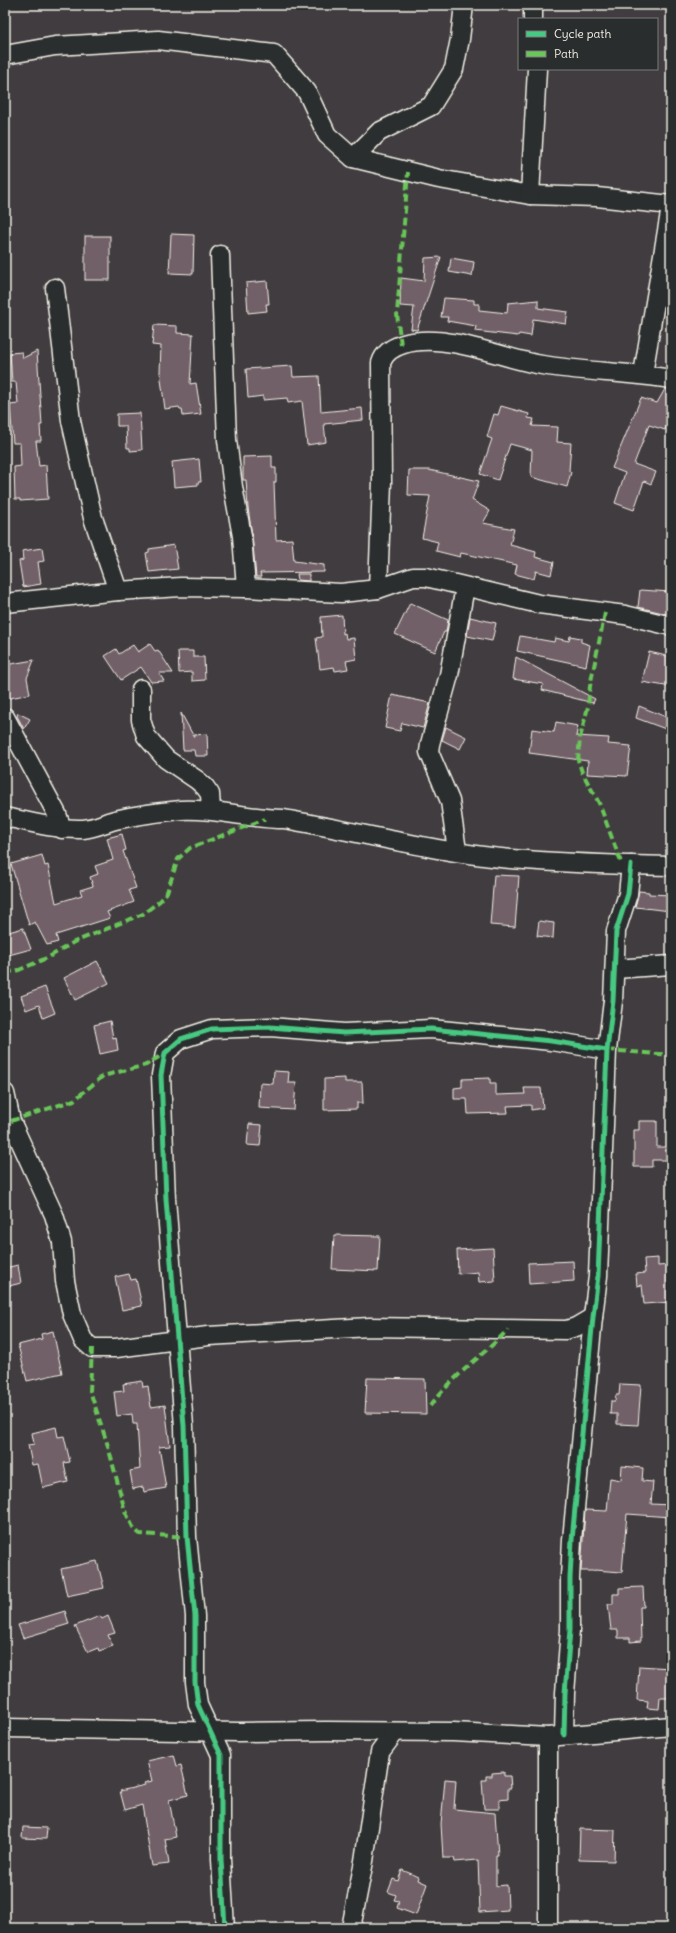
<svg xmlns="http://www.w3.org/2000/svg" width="676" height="1933" viewBox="0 0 676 1933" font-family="Delius,sans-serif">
	<rect width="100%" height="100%" fill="#403c3f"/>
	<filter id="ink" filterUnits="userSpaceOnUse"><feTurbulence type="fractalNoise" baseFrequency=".025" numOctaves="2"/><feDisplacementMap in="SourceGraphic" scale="8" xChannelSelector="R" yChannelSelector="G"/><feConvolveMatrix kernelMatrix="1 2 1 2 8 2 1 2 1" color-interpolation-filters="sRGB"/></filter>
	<g filter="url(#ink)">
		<g fill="#726068" stroke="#f4f1e8">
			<path d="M171,234L194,235L193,274L169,273Z"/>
			<rect x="85" y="236" width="25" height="44"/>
			<path d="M441,257L417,330L411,329L414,307L400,306L401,278L424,281L425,258Z"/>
			<path d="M451,258L474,262L472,276L449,272Z"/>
			<path d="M267,281L269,304H266L267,311L248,313L246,283Z"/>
			<path d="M444,298L474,300V304H479V310L507,313L508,303L538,300V308L568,312L566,324L533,319L531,336L519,334L518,336L475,331L476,326L447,321L448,317H441Z"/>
			<path d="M154,325L177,326V333L193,334L190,384L196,383L201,414L183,416L182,409H180L179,407L165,409L160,372L161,346L152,345Z"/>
			<path d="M37,351L42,425H40L41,441H36L39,466L46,465L48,499L20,501V499H15L14,467L21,466L20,443H13L10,405L18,404L16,382H12L10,353L22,352L23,358Z"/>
			<path d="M292,366L293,377L319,376L321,412L362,408L363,420L324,424L326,442L307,445L302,401L288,403L287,398L263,400V396L248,398L246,369Z"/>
			<path d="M665,389H671V412L665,430L649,425L634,464L656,472L651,484L644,481L634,510L615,503L625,473L612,468L641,398L657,403Z"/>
			<path d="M501,406L529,414L528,418L534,419L532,426L558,427L557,442L571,443L569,471L571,472L567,487L531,477L532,450L510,444L498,480L480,474L492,439L487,437L494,414L498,415Z"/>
			<path d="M140,413L142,450L130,451V448H127L126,426H117V414Z"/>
			<path d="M272,456V468H276V482H274L276,540L292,539L294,561L324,565V572L260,573L261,577H256L252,535L248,508L246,480H243V457Z"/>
			<path d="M199,459L201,482H198V485L174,487L172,462Z"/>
			<path d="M409,470H429L479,481L472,500L490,511L483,523L514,529L510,545L536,552L535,557L554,562L551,575L536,571L534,579L515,574L517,565L461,553L460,557L436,551L438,542L422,538L430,496L408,495Z"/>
			<path d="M174,545L178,569L149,572L146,553L149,552V549Z"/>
			<path d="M42,548L44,561L38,562L41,584L23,587L19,561L23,560L22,551Z"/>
			<path d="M297,574H309V581L298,580Z"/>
			<path d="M640,590L671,592V615L638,607Z"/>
			<path d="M410,603L448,620L446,632H444L435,652L395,634Z"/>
			<path d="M342,615L343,634L345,633L346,639L354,638L356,659L346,661L348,669L335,671L334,667L320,669L316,638L322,637L321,617Z"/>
			<path d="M470,617L496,623L492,641L467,636Z"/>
			<path d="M520,636L554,642L555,638L569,641L570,636L581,638V642L590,645L586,666L517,651Z"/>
			<path d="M150,644L155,651L158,650L173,673H159L164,681L151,682L141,667L121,680L105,656L116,649L119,654L133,645L138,652Z"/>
			<path d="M178,651H193V657H204L205,680L192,681V672L179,673Z"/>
			<path d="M649,652L671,657V687L642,682Z"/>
			<path d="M516,657L595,699L593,703L542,690L543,684L513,679Z"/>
			<path d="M34,660L27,678L30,694L5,699V665Z"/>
			<path d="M392,695L430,703L423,728L402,723L400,731L385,728Z"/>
			<path d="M639,706L671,719V731L636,718Z"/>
			<path d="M18,713L30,719L24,729L17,716Z"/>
			<path d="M181,713L194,737V735L207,734L208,756H195L194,750H183Z"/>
			<path d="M556,722L578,726L576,736L609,738L608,744L631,746L627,776L587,774L588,761L529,753L532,729L554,732Z"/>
			<path d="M446,727L466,737L460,749L442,740Z"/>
			<path d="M122,834L126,850L123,851L136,888L129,890L134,902L107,912L110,918L56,935L58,942L47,945L35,922L29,925L11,864L42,855L45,866L48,865L56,903L82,895L80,890L93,886L90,877L98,874L95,866L113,860L107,838Z"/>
			<path d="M494,875L519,876L515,927L490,925Z"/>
			<path d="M639,891L649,892V894L671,895V911L635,907Z"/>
			<path d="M539,921L554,923L553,938L537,936Z"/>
			<path d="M23,928L31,949L5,956V933Z"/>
			<path d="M97,961L109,983L75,1000L64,978Z"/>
			<path d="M45,987L55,1013L43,1018L39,1005L26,1010L21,996Z"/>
			<path d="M110,1021L113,1038L116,1037L118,1050L100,1054L94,1025Z"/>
			<path d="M274,1071L289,1072L288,1083H296L294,1110L259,1108L260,1083L273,1084Z"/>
			<path d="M345,1078V1082H362L363,1103H357V1109L324,1110V1079Z"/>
			<path d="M490,1078V1083H496V1095L525,1094L524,1088H541L543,1108L531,1110V1105L507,1106L508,1113L468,1114L467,1099H454V1088L462,1087V1079Z"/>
			<path d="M639,1121H657V1147H671V1160H652V1167H634V1130H639Z"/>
			<path d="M249,1124L262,1125L260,1146L247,1145Z"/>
			<path d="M334,1235L380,1236L378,1271L332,1269Z"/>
			<path d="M493,1248L495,1281L479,1282L478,1272L458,1274L457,1250Z"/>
			<path d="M658,1258V1266L670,1265L671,1302L644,1304L642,1285L637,1286L636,1274L645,1273L644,1259Z"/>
			<path d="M573,1261L574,1281L529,1284L528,1263Z"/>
			<path d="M18,1265L21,1283L5,1287V1268Z"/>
			<path d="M129,1274L131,1280L136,1279L142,1306L122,1310L115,1277Z"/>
			<path d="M53,1331L62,1373L27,1381L18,1345L42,1339L41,1334Z"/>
			<path d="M367,1378L425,1379L426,1414L365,1413Z"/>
			<path d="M142,1381L143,1387L148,1386L151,1407L165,1405L170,1446L159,1447L166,1488L144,1492L143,1487L133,1489L130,1471L140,1469L137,1424H133L132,1414L117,1416L114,1392L124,1391L123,1384Z"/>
			<path d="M620,1384L641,1385L638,1425L617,1424V1414H610L611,1401H615L616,1395H619Z"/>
			<path d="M56,1427L58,1437L64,1436L70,1462L64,1463L68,1482L43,1488L38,1464L32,1465L28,1445L34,1444L32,1433Z"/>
			<path d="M622,1466L643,1468L642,1481L653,1482L651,1504L671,1505V1517L627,1514L622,1572L594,1570V1571H581L585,1510L607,1511L610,1478L621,1480Z"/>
			<path d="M97,1561L104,1588L67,1596L61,1569Z"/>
			<path d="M643,1587L644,1607H640L641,1641L630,1642V1638H618V1630H611L608,1604H613V1594H619V1588Z"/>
			<path d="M65,1611L69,1624L23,1638L18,1625Z"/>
			<path d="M100,1616L102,1619L108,1616L115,1633L108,1635L113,1646L99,1651L98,1648L88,1652L75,1626Z"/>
			<path d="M639,1666L671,1668V1698H660L659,1709L647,1708L648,1701L637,1700Z"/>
			<path d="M174,1755L177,1766L181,1765L188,1795L169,1800L176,1837L165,1839L169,1864L152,1866L142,1805L125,1810L120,1791L145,1785L144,1783L152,1781L147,1761Z"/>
			<path d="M504,1772V1776H510L511,1788H508V1799L499,1800V1809H484L482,1780H486V1776H492V1773Z"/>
			<path d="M445,1779L456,1780L454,1809L495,1813L498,1855H496V1886L507,1885L508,1910L480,1912L478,1860L455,1862L454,1858H443L441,1824Z"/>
			<path d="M23,1827L47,1828L46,1839L22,1838Z"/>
			<path d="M580,1829L615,1830L614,1861L579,1860Z"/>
			<path d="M402,1870L419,1877L418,1880L427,1884L416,1915L397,1908L399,1901L394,1900L396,1895L388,1892L393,1879L398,1881Z"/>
		</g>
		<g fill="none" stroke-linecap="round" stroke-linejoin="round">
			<g stroke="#f4f1e8" stroke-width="21">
				<g id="minor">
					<path d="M533,5V19"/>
					<path d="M5,55L55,46L158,40L274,54L307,92L327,135L353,158L439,179L530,195L597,197L671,205"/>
					<path d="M353,158L379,132L431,106L454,69L460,39L464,5"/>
					<path d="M530,195L537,69"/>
					<path d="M220,255L227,440L233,487L242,536L246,588"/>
					<path d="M55,288L71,421L93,518L118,591"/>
					<path d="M643,374L671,207"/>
					<path d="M378,589L382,482L381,363C387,343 416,340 435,341C471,343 506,359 542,365C585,372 628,372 671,379"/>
					<path d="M5,603L118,591L181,587L246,588L341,593L378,589L413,577H426L539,604L625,615L671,626"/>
					<path d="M141,689V720L146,736L166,759L197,780L205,787L210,794L211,810"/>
					<path d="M5,717L57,814L62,829"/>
					<path d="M5,817C31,822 57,830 83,829C95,828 104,823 115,820C136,815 160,812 181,810C216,808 249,819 284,819C360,832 434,852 511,859C564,863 618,865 671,866"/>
					<path d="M457,851L450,801L429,752L430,744L449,675L465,587"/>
					<path d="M615,969L671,965"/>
					<path d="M5,1093L11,1121L54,1215L62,1242L65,1281L72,1314L83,1340L92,1348H116L208,1336L370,1327L566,1330L576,1327L593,1317"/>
					<path d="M5,1728L238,1732L326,1731L453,1732L548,1737L671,1726"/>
					<path d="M564,1735L565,1693L570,1630V1578L572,1540L593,1317L598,1276L607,1050L613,1001L616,931L628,894L631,865"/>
					<path d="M548,1737V1928"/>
					<path d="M225,1928L221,1859V1755L198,1705L195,1682V1616L187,1537L184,1426L166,1199L161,1075L165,1053L181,1039L212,1029L270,1027L344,1033L431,1029L551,1041L607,1050"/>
					<path d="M351,1928L364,1861L380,1752L395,1732"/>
				</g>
			</g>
			<use href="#minor" stroke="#2a2d2e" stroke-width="18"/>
			<g stroke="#6ac65a" stroke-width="4" stroke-dasharray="8 4" stroke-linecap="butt">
				<path d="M401,345L397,314L408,172"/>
				<path d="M605,613L590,686L588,707L580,738L578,760L582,772L599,803L622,865"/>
				<path d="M5,973L19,970L49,957L74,942L143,914L161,900L167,892L178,859L190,848L265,819"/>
				<path d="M607,1050L671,1055"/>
				<path d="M11,1121L74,1100L103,1076L146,1065L165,1053"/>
				<path d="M92,1348L90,1391L108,1446L125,1511L134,1529L140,1534L187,1537"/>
				<path d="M430,1406C452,1377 482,1356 508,1330"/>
			</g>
			<g stroke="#2a2d2e" stroke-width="8">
				<g id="cycleway">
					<path d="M564,1735L565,1693L570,1630V1578L572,1540L593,1317L598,1276L607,1050L613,1001L616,931L628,894L631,865"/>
					<path d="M225,1928L221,1859V1755L198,1705L195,1682V1616L187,1537L184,1426L166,1199L161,1075L165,1053L181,1039L212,1029L270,1027L344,1033L431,1029L551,1041L607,1050"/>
				</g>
			</g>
			<use href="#cycleway" stroke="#46c982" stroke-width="5"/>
		</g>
	</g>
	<rect width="676" height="1933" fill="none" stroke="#2a2d2e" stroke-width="20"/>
	<rect x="10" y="10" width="656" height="1913" fill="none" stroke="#f4f1e8" stroke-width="1.5" filter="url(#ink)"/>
	<rect x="518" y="18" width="140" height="52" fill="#2a2d2e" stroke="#7b7b78"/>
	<rect x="526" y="31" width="20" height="6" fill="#46c982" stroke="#7b7b78"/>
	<text x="554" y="38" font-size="12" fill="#f4f1e8">Cycle path</text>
	<rect x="526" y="51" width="20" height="6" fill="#6ac65a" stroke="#7b7b78"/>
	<text x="554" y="58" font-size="12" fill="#f4f1e8">Path</text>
</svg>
